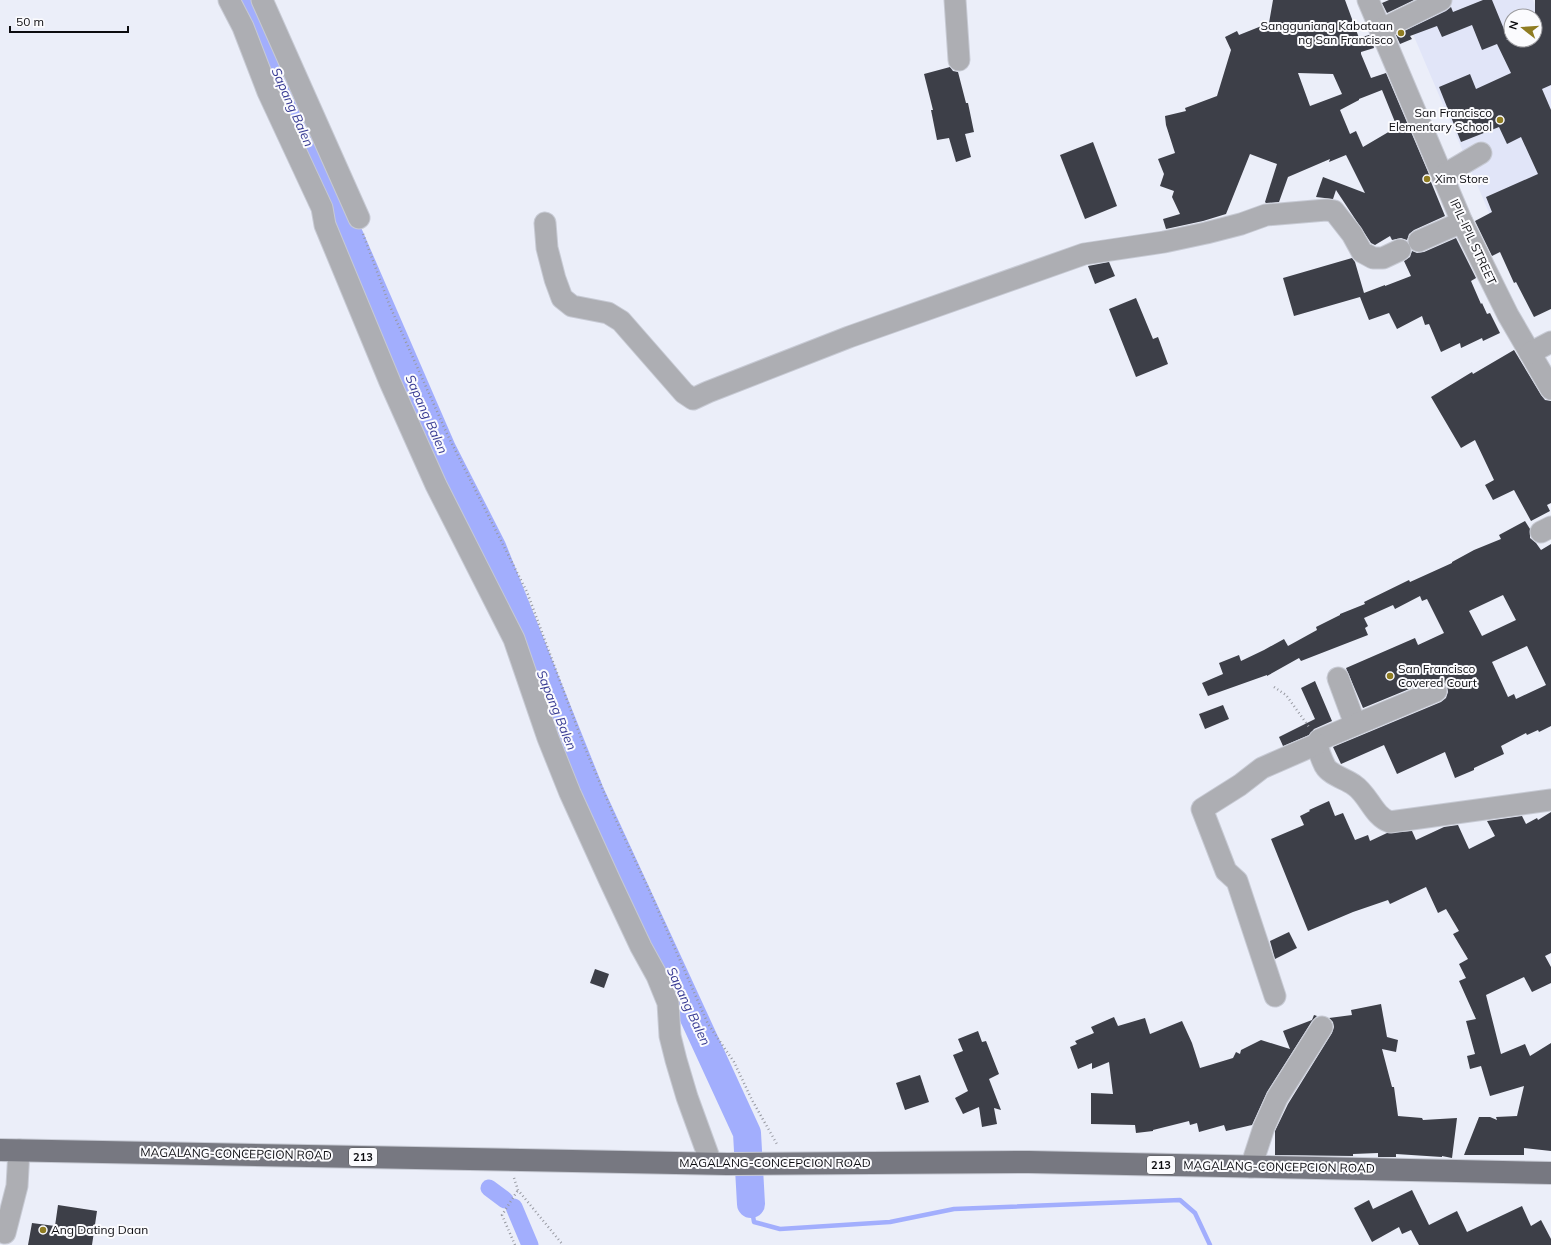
<svg xmlns="http://www.w3.org/2000/svg" width="1551" height="1245" viewBox="0 0 1551 1245" font-family="Mulish,sans-serif">
	<rect width="100%" height="100%" fill="#ebeef9"/>
	<path fill="#e1e5f8" fill-rule="evenodd" d="M1451,0H1533L1551,42V198L1493,222L1407,20ZM1511,16H1535V40H1511Z"/>
	<g fill="none" stroke-linecap="round" stroke-linejoin="round">
		<path stroke="#a2aefd" stroke-width="4.5" d="M751,1204L754,1222L780,1229L890,1222L954,1209L1180,1200L1195,1213L1210,1245"/>
		<g stroke="#a2aefd" stroke-width="17">
			<path d="M489,1188L505,1200"/>
			<path d="M514,1207L530,1245"/>
		</g>
		<g stroke="#a2aefd" stroke-width="28">
			<path d="M247,0L340,215"/>
			<path d="M343,221L442,449L492,547L590,792L747,1133L751,1204"/>
		</g>
	</g>
	<g fill="#3d3f48" fill-rule="evenodd">
		<path d="M1273,0H1345L1359,38L1369,35L1372,40L1374,48L1361,52V54L1371,78L1386,73L1431,179V182L1445,216L1414,230L1409,234L1407,240L1401,238L1392,240L1390,236L1375,245L1371,243L1336,190L1333,199L1316,197L1323,177L1365,193L1346,155L1329,162L1330,159L1288,177L1279,202L1266,203L1265,202L1277,164L1250,154L1226,214L1203,221L1166,229L1163,219L1180,214L1172,197L1174,191L1160,186L1164,174L1158,159L1175,153L1166,125L1165,116L1186,111L1185,108L1217,96L1231,50L1225,37L1237,31L1239,35L1269,23ZM1298,73L1333,74L1342,94L1310,106ZM1382,90L1397,127L1363,147L1356,131L1350,134L1340,110L1359,100V99Z"/>
		<path d="M1389,0H1414L1387,13L1382,3Z"/>
		<path d="M1483,0H1492L1508,39L1506,40H1535V0H1551V85L1542,89L1551,110V309L1534,317L1516,282L1514,283L1500,252L1492,256L1475,221L1492,212L1486,197L1538,174L1521,137L1507,144L1499,127L1461,142L1439,87L1470,74L1476,89L1511,73L1497,44L1482,50L1472,25L1442,37L1437,26L1410,36L1412,39L1400,44L1396,35L1446,11L1451,7L1453,12Z"/>
		<path d="M950,67L953,71L958,72L966,103H968L974,132L965,134L971,157L956,162L949,138L937,140L931,110H933L924,74Z"/>
		<path d="M1093,142L1117,206L1085,219L1060,155Z"/>
		<path d="M1456,238L1476,278L1471,281L1481,304L1482,303L1487,314L1490,313L1500,333L1483,341L1482,338L1461,348L1460,343L1441,352L1429,324L1425,325L1422,316L1397,329L1389,313L1369,320L1360,297L1294,316L1283,278L1352,258L1355,262L1364,293L1385,285V286L1411,276L1404,261L1410,257L1412,251L1417,253L1424,252Z"/>
		<path d="M1109,262L1115,276L1095,284L1088,266Z"/>
		<path d="M1136,298L1153,339L1158,337L1168,364L1136,377L1109,309Z"/>
		<path d="M1514,350L1541,395L1545,400L1551,401V503L1547,505L1550,511L1531,521L1514,490L1493,500L1485,485L1494,480L1475,440L1461,448L1431,397L1472,372L1473,374Z"/>
		<path d="M1525,521L1530,529V538L1536,543L1541,550L1551,544V726L1539,732L1538,730L1527,735L1526,733L1501,746L1504,754L1474,768V770L1455,778L1445,752L1397,774L1384,745L1341,764L1333,747L1441,702L1446,698L1448,692L1447,686L1443,681L1437,679L1431,680L1363,708L1346,668L1415,638L1418,645L1444,633L1427,599L1422,601L1420,596L1395,609L1393,605L1364,618L1368,626L1365,628L1368,635L1301,661L1299,658L1267,676V675L1208,696L1202,683L1223,674L1219,663L1239,655L1241,661L1264,650L1284,639L1288,646L1317,630L1316,627L1340,615V614L1365,604L1364,602L1409,580L1410,582L1452,563V562L1474,550L1501,539L1499,535ZM1503,595L1516,620L1482,636L1469,611ZM1527,646L1546,685L1516,699L1514,694L1508,697L1492,662Z"/>
		<path d="M1315,681L1332,721L1314,729L1309,735L1283,746L1279,737L1315,719L1301,688Z"/>
		<path d="M1223,705L1229,719L1205,729L1199,714Z"/>
		<path d="M1329,801L1335,816L1343,813L1355,840L1368,835L1370,841L1387,833L1412,831L1416,840L1444,827L1458,825L1469,849L1495,836L1487,821L1522,816L1526,824L1537,818L1538,820L1551,812V953L1545,956L1551,967V983L1532,992L1524,977L1486,995L1501,1054L1525,1044L1530,1056L1551,1043V1151L1524,1148V1155H1464L1479,1117H1490L1497,1120L1496,1117L1517,1116L1524,1086L1490,1096L1481,1066L1470,1069L1467,1056L1475,1054L1466,1021L1476,1019L1459,981L1466,978L1459,964L1468,959L1453,934L1459,931L1446,909L1438,913L1426,887L1390,904L1388,900L1353,912L1308,931L1271,839L1304,825L1300,816L1310,811L1309,810Z"/>
		<path d="M1289,932L1297,948L1275,959L1270,941Z"/>
		<path d="M595,969L609,974L604,988L590,983Z"/>
		<path d="M1381,1004L1387,1037L1398,1040L1396,1052L1382,1049L1392,1087H1394L1398,1116L1422,1118L1423,1120L1457,1118L1452,1158L1442,1156V1157L1396,1154V1157H1378V1153L1353,1154V1156L1275,1155V1131L1288,1104L1332,1033L1334,1027L1333,1022L1329,1018L1352,1015L1351,1010Z"/>
		<path d="M1314,1015L1317,1016L1312,1021L1267,1092L1252,1125L1226,1131L1224,1125L1199,1132L1197,1123L1190,1125L1189,1121L1153,1130V1131L1136,1133L1135,1125L1091,1124V1093L1113,1094L1109,1062L1092,1069V1063L1078,1069L1070,1047L1077,1044L1075,1041L1094,1033L1091,1027L1114,1017L1118,1026L1145,1018L1150,1034L1182,1021L1192,1043L1200,1068L1233,1058L1236,1052L1240,1054L1241,1050L1261,1040L1290,1049L1283,1031L1312,1020Z"/>
		<path d="M978,1031L982,1042L986,1041L999,1074L989,1079L1001,1110L994,1108L997,1124L982,1127L979,1107L963,1114L955,1098L968,1091L953,1055L963,1051L958,1039Z"/>
		<path d="M920,1075L929,1102L905,1110L896,1083Z"/>
		<path d="M1412,1190L1429,1225L1457,1211L1467,1232L1522,1206L1531,1226L1541,1220L1551,1239V1245H1419L1411,1230L1402,1234L1399,1227L1372,1242L1354,1208L1369,1200L1373,1209Z"/>
		<path d="M58,1205L97,1211L92,1245H28L32,1223L55,1226Z"/>
	</g>
	<g fill="none" stroke-linecap="round" stroke-linejoin="round">
		<g stroke="#c7cad4" stroke-width="23">
			<g id="minor">
				<path d="M229,0L243,27L268,92L322,208L325,225L390,382L436,485L514,639L548,738L570,793L610,881L641,947L657,976L668,1003L670,1036L676,1060L687,1097L711,1163"/>
				<path d="M262,0L359,218"/>
				<path d="M955,0L959,60"/>
				<path d="M1368,0L1462,222L1508,315L1551,389"/>
				<path d="M1380,30L1441,0"/>
				<path d="M1442,176L1481,153"/>
				<path d="M545,223L547,248L555,279L562,298L572,306L608,313L621,321L684,393L693,399L708,392L849,337L1084,254L1164,242L1206,233L1241,224L1266,215L1326,210L1334,211L1352,234L1362,252L1373,258H1383L1400,250"/>
				<path d="M1419,241L1462,222"/>
				<path d="M1530,353L1551,342"/>
				<path d="M1541,532L1551,527"/>
				<path d="M1338,678L1355,724"/>
				<path d="M1436,691L1319,740C1316,747 1322,760 1325,766C1330,775 1346,779 1354,785C1369,795 1373,816 1390,822L1551,800"/>
				<path d="M1275,996L1237,881L1226,871L1202,809L1240,785L1262,768L1317,744"/>
				<path d="M1251,1167L1264,1127L1277,1098L1322,1027"/>
				<path d="M5,1233L17,1186L19,1150"/>
			</g>
		</g>
		<g stroke="#c7cad4" stroke-width="24">
			<path id="major" d="M0,1150L727,1164L1029,1162L1551,1173"/>
		</g>
		<g stroke="#9799a1" stroke-width="2.5" stroke-dasharray="1 3" stroke-linecap="butt">
			<path d="M363,234L389,304L448,436L527,592L584,746L615,818L650,892L708,1024L734,1062L752,1100L778,1146"/>
			<path d="M1274,687L1286,695L1309,727"/>
			<path d="M514,1178L518,1190L563,1245"/>
			<path d="M515,1245L502,1215L518,1190"/>
		</g>
		<use href="#minor" stroke="#adaeb3" stroke-width="21"/>
		<use href="#major" stroke="#777881" stroke-width="22"/>
	</g>
	<g fill="#8f7c22" stroke="#fbfbfe" stroke-width="1.5">
		<circle cx="1401" cy="33" r="4"/>
		<circle cx="1500" cy="120" r="4"/>
		<circle cx="1427" cy="179" r="4"/>
		<circle cx="1390" cy="676" r="4"/>
		<circle cx="43" cy="1230" r="4"/>
	</g>
	<g text-anchor="middle" stroke-width="4" stroke-linejoin="round" paint-order="stroke">
		<g fill="#fbfbfe" stroke="#545457" stroke-width="1">
			<rect x="349" y="1148" width="28" height="18" rx="3"/>
			<rect x="1147" y="1156" width="28" height="18" rx="3"/>
		</g>
		<g font-size="11" font-weight="bold" fill="#0c0c10">
			<text x="363" y="1161">213</text>
			<text x="1161" y="1169">213</text>
		</g>
		<g font-size="12" fill="#0c0c10" stroke="#fbfbfe" text-anchor="start">
			<text x="1393" y="30" text-anchor="end">Sangguniang Kabataan<tspan x="1393" dy="14">ng San Francisco</tspan></text>
			<text x="1492" y="117" text-anchor="end">San Francisco<tspan x="1492" dy="14">Elementary School</tspan></text>
			<text x="1435" y="183">Xim Store</text>
			<text x="1398" y="673">San Francisco<tspan x="1398" dy="14">Covered Court</tspan></text>
			<text x="51" y="1234">Ang Dating Daan</text>
		</g>
		<g font-size="12" fill="#0c0c10" stroke="#fbfbfe">
			<text transform="translate(1473 242) rotate(65)" y="4">IPIL-IPIL STREET</text>
			<text transform="translate(236 1154) rotate(1)" y="4">MAGALANG-CONCEPCION ROAD</text>
			<text x="775" y="1167">MAGALANG-CONCEPCION ROAD</text>
			<text transform="translate(1279 1167) rotate(1)" y="4">MAGALANG-CONCEPCION ROAD</text>
		</g>
		<g font-size="13" font-style="italic" fill="#373a93" stroke="#fbfbfe">
			<text transform="translate(293 107) rotate(66)" y="5">Sapang Balen</text>
			<text transform="translate(427 414) rotate(66)" y="5">Sapang Balen</text>
			<text transform="translate(557 710) rotate(68)" y="5">Sapang Balen</text>
			<text transform="translate(689 1006) rotate(65)" y="5">Sapang Balen</text>
		</g>
	</g>
	<g transform="translate(1523 28) rotate(287)"><circle r="19" fill="#fbfbfe" stroke="#9b9b9f"/>
	<path d="M0-3L7 15L0 10L-7 15Z" fill="#8f7c22"/>
	<text y="-6" font-size="11" font-weight="bold" text-anchor="middle" fill="#0c0c10">N</text>
	</g>
	<path d="M10 26v6h118v-6" fill="none" stroke="#0c0c10" stroke-width="2"/>
	<text x="16" y="26" font-size="12" fill="#0c0c10" stroke="#fbfbfe" stroke-width="3" paint-order="stroke">50 m</text>
</svg>
